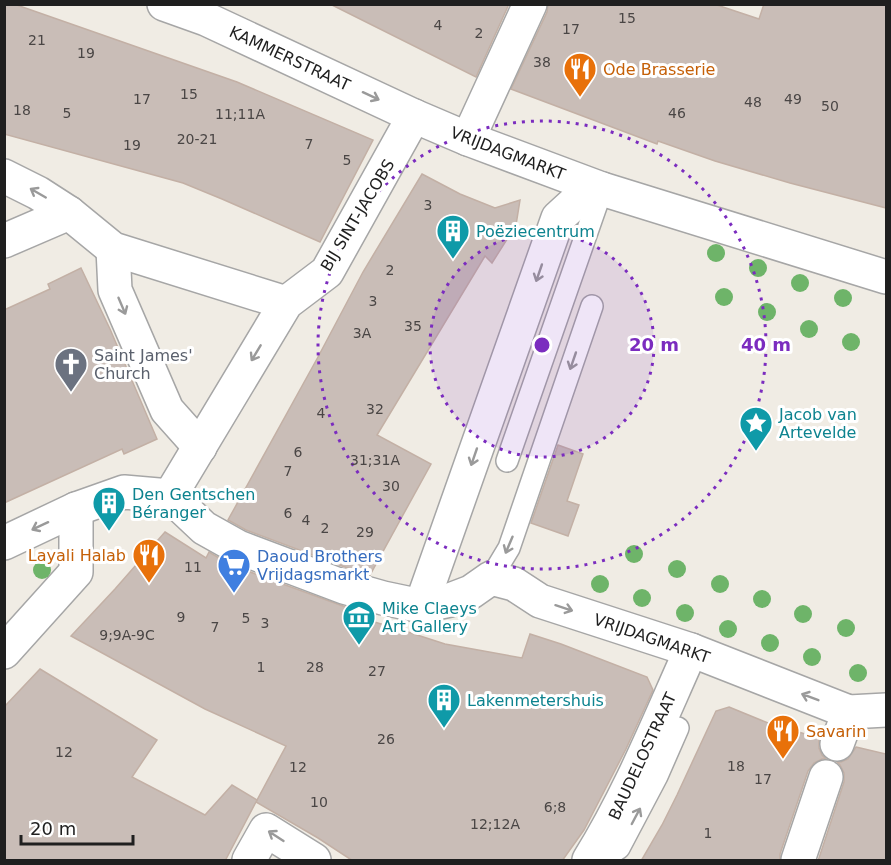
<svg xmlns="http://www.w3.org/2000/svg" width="891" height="865" viewBox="0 0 891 865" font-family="'DejaVu Sans',sans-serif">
	<rect width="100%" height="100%" fill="#f0ece4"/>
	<g fill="#c9bdb7" stroke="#c3b0a5" stroke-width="1.5">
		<path d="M4,4H14L237,82L373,140L320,242L222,199L183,183L4,134Z"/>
		<path d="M330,4H509L476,77Z"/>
		<path d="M548,4H714L759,19L764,4H886V208L790,183L715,161L658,141L657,144L511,89L547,12Z"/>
		<path d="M422,174L460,194L495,208L520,200L516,225L492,263L485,256L377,435L431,464L370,575L350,569L246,530L228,520L318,357L363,272Z"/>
		<path d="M81,268L110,329L157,439L124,454L122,449L4,503V310L50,289L48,284Z"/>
		<path d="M558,445L583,454L567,501L579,505L568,536L531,523Z"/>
		<path d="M165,532L206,558L209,552L231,565L351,609L348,614L411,633L445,644L522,658L530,634L561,644L647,677L653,690L626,749L584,830L562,861H353L318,838L256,802L286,746L205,709L71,636L115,589Z"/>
		<path d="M40,669L157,740L132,777L205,815L232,785L257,800L225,861H4V707Z"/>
		<path d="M729,707L768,723L819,738V748L822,755L826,759H822L814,763L808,771L780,854V861H641L662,825L677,795L716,711Z"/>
		<path d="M856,747L886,754V861H818L844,782V773L840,765L837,762H841L848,759Z"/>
	</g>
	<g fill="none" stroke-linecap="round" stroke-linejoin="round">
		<g stroke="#a6a6a6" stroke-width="24">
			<g id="lane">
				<path d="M507,461L602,189"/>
				<path d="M491,578L509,548L592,306"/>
				<path d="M601,860L619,848L657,776L678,728"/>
			</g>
		</g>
		<g stroke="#a6a6a6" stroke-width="36">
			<g id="street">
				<path d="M164,4L206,19L414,116L468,139L602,189L886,277"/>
				<path d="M468,139L530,4"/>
				<path d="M4,176L38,193L69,213L113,249L286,303"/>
				<path d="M4,241L69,213"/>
				<path d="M113,249L115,290L167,410L200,447"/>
				<path d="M170,496L204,528L238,547L344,587L383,598L421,606L450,600L471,592L491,578L514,584L540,601L691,650L849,712L886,710"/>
				<path d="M170,496L286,303L327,272L414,116"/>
				<path d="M4,543L76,509L124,492L170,496"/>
				<path d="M421,606L558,218L582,196L602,189"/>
				<path d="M4,652L76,572V509"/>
				<path d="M837,744L849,712"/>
				<path d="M249,860L266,830L314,860"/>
				<path d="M589,860C630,794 659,721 691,650"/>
				<path d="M798,860L826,777"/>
			</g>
		</g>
		<use href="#lane" stroke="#fff" stroke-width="21"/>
		<use href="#street" stroke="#fff" stroke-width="33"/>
	</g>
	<g fill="#6eb469">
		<circle cx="716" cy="253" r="9"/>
		<circle cx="758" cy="268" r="9"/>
		<circle cx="800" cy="283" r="9"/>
		<circle cx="724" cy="297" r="9"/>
		<circle cx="843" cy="298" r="9"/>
		<circle cx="767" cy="312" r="9"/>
		<circle cx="809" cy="329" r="9"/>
		<circle cx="851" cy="342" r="9"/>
		<circle cx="634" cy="554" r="9"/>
		<circle cx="677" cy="569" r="9"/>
		<circle cx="42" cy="570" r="9"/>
		<circle cx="600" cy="584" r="9"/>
		<circle cx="720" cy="584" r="9"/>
		<circle cx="642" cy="598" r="9"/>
		<circle cx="762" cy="599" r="9"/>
		<circle cx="685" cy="613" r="9"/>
		<circle cx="803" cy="614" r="9"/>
		<circle cx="846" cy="628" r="9"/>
		<circle cx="728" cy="629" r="9"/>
		<circle cx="770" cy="643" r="9"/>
		<circle cx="812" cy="657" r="9"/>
		<circle cx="858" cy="673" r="9"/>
	</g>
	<defs><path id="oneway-shaft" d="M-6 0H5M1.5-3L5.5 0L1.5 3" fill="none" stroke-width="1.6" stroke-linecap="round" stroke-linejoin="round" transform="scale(1.5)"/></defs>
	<g stroke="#9a9a9a">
		<use href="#oneway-shaft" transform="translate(371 96) rotate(25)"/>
		<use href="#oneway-shaft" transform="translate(38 193) rotate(-150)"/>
		<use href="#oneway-shaft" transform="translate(539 273) rotate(109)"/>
		<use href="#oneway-shaft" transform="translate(122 306) rotate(67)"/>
		<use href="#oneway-shaft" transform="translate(256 353) rotate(121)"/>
		<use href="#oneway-shaft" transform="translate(573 361) rotate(109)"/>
		<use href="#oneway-shaft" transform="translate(474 457) rotate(109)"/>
		<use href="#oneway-shaft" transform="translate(40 526) rotate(155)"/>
		<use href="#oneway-shaft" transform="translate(509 545) rotate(113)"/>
		<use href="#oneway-shaft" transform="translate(564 608) rotate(18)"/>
		<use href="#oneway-shaft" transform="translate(810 697) rotate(-159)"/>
		<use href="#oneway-shaft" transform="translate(636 816) rotate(-62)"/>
		<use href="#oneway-shaft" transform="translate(276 836) rotate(-147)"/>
	</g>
	<circle cx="542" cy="345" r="112" fill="#7b2cbf" fill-opacity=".12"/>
	<g fill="none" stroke="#7b2cbf" stroke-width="3" stroke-dasharray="3 6">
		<circle cx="542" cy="345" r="112"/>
		<circle cx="542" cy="345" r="224"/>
	</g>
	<defs>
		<g id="restaurant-pin" transform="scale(1.725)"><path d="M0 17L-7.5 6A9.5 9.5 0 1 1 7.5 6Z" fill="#e8710a" stroke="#fff"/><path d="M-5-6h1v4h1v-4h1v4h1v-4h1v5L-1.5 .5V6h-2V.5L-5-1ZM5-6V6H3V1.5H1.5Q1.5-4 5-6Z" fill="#fff"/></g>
		<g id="building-pin" transform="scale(1.725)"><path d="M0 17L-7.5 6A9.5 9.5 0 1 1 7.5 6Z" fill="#0f9aa8" stroke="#fff"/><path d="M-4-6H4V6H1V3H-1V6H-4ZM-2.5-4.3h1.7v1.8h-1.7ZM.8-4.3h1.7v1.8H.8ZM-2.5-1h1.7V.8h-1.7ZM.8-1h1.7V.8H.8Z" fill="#fff"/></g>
		<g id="church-pin" transform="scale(1.725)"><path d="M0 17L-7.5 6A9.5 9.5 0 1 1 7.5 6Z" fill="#6b7280" stroke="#fff"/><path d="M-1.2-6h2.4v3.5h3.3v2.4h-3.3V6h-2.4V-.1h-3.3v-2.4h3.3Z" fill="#fff"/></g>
		<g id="sight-pin" transform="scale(1.725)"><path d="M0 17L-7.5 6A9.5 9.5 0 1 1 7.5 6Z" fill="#0f9aa8" stroke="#fff"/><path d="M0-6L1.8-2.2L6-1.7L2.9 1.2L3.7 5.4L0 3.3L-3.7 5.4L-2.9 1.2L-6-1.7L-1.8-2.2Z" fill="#fff"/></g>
		<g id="supermarket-pin" transform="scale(1.725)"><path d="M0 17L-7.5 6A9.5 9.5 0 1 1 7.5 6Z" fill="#3f7fe0" stroke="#fff"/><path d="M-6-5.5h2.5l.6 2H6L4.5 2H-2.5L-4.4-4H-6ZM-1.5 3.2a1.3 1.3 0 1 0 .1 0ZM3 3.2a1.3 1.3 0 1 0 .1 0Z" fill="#fff"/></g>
		<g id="museum-pin" transform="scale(1.725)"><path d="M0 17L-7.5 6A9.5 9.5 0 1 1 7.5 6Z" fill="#0f9aa8" stroke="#fff"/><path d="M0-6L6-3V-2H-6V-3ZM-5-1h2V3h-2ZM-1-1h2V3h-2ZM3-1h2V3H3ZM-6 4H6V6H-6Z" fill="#fff"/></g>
	</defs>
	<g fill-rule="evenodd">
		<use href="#restaurant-pin" x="580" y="69"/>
		<use href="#building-pin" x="453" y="231"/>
		<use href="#church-pin" x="71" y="364"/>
		<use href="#sight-pin" x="756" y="423"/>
		<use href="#building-pin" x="109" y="503"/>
		<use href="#restaurant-pin" x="149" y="555"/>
		<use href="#supermarket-pin" x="234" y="565"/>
		<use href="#museum-pin" x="359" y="617"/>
		<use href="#building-pin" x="444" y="700"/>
		<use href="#restaurant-pin" x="783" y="731"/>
	</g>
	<g text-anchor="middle" stroke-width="6" stroke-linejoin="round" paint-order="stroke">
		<g font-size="14" fill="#4a4645">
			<text x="627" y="23">15</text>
			<text x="438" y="30">4</text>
			<text x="571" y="34">17</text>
			<text x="479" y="38">2</text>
			<text x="37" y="45">21</text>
			<text x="86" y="58">19</text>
			<text x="542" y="67">38</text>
			<text x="189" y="99">15</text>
			<text x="142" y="104">17</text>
			<text x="793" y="104">49</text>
			<text x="753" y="107">48</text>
			<text x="830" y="111">50</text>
			<text x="22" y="115">18</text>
			<text x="67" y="118">5</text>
			<text x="677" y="118">46</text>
			<text x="240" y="119">11;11A</text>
			<text x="197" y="144">20-21</text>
			<text x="309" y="149">7</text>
			<text x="132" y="150">19</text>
			<text x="347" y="165">5</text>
			<text x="428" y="210">3</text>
			<text x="390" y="275">2</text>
			<text x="373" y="306">3</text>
			<text x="413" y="331">35</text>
			<text x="362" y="338">3A</text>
			<text x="375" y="414">32</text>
			<text x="321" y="418">4</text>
			<text x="298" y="457">6</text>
			<text x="375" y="465">31;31A</text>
			<text x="288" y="476">7</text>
			<text x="391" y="491">30</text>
			<text x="288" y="518">6</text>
			<text x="306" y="525">4</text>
			<text x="325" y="533">2</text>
			<text x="365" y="537">29</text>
			<text x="193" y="572">11</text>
			<text x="181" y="622">9</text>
			<text x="246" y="623">5</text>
			<text x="265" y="628">3</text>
			<text x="215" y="632">7</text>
			<text x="127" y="640">9;9A-9C</text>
			<text x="261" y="672">1</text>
			<text x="315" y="672">28</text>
			<text x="377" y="676">27</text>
			<text x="386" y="744">26</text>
			<text x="64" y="757">12</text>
			<text x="736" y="771">18</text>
			<text x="298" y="772">12</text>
			<text x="763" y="784">17</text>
			<text x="319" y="807">10</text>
			<text x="555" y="812">6;8</text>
			<text x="495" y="829">12;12A</text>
			<text x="708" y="838">1</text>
		</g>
		<g font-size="16" fill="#1f1f1f" stroke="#fff">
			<text transform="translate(290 58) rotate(25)" y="6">KAMMERSTRAAT</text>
			<text transform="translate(508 153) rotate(21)" y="6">VRIJDAGMARKT</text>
			<text transform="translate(357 215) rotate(-59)" y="6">BIJ SINT-JACOBS</text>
			<text transform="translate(652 638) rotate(19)" y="6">VRIJDAGMARKT</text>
			<text transform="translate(642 756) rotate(-65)" y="6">BAUDELOSTRAAT</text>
		</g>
		<g font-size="16" fill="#c56008" stroke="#fff" text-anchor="start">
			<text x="603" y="75">Ode Brasserie</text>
			<text x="126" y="561" text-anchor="end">Layali Halab</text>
			<text x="806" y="737">Savarin</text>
		</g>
		<g font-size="16" fill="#0d838f" stroke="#fff" text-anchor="start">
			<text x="476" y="237">Poëziecentrum</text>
			<text x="779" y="420">Jacob van<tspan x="779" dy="18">Artevelde</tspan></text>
			<text x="132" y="500">Den Gentschen<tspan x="132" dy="18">Béranger</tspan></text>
			<text x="382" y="614">Mike Claeys<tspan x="382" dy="18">Art Gallery</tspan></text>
			<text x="467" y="706">Lakenmetershuis</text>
		</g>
		<g font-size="16" fill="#5b616d" stroke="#fff" text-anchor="start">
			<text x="94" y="361">Saint James'<tspan x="94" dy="18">Church</tspan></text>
		</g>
		<g font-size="16" fill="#366cbe" stroke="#fff" text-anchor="start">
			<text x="257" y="562">Daoud Brothers<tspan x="257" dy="18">Vrijdagsmarkt</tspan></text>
		</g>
	</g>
	<circle cx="542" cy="345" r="9" fill="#7b2cbf" stroke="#fff" stroke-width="3"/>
	<g font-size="18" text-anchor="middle" font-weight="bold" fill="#7b2cbf" stroke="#fff" stroke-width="6" stroke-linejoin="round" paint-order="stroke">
		<text x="654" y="351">20 m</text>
		<text x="766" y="351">40 m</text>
	</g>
	<rect width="891" height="865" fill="none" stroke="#1f1f1f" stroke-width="12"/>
	<path d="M21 835v9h112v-9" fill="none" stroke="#1f1f1f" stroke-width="3"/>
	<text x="30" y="835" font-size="18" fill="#1f1f1f" stroke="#ffffff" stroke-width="4.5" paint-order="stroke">20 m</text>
</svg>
